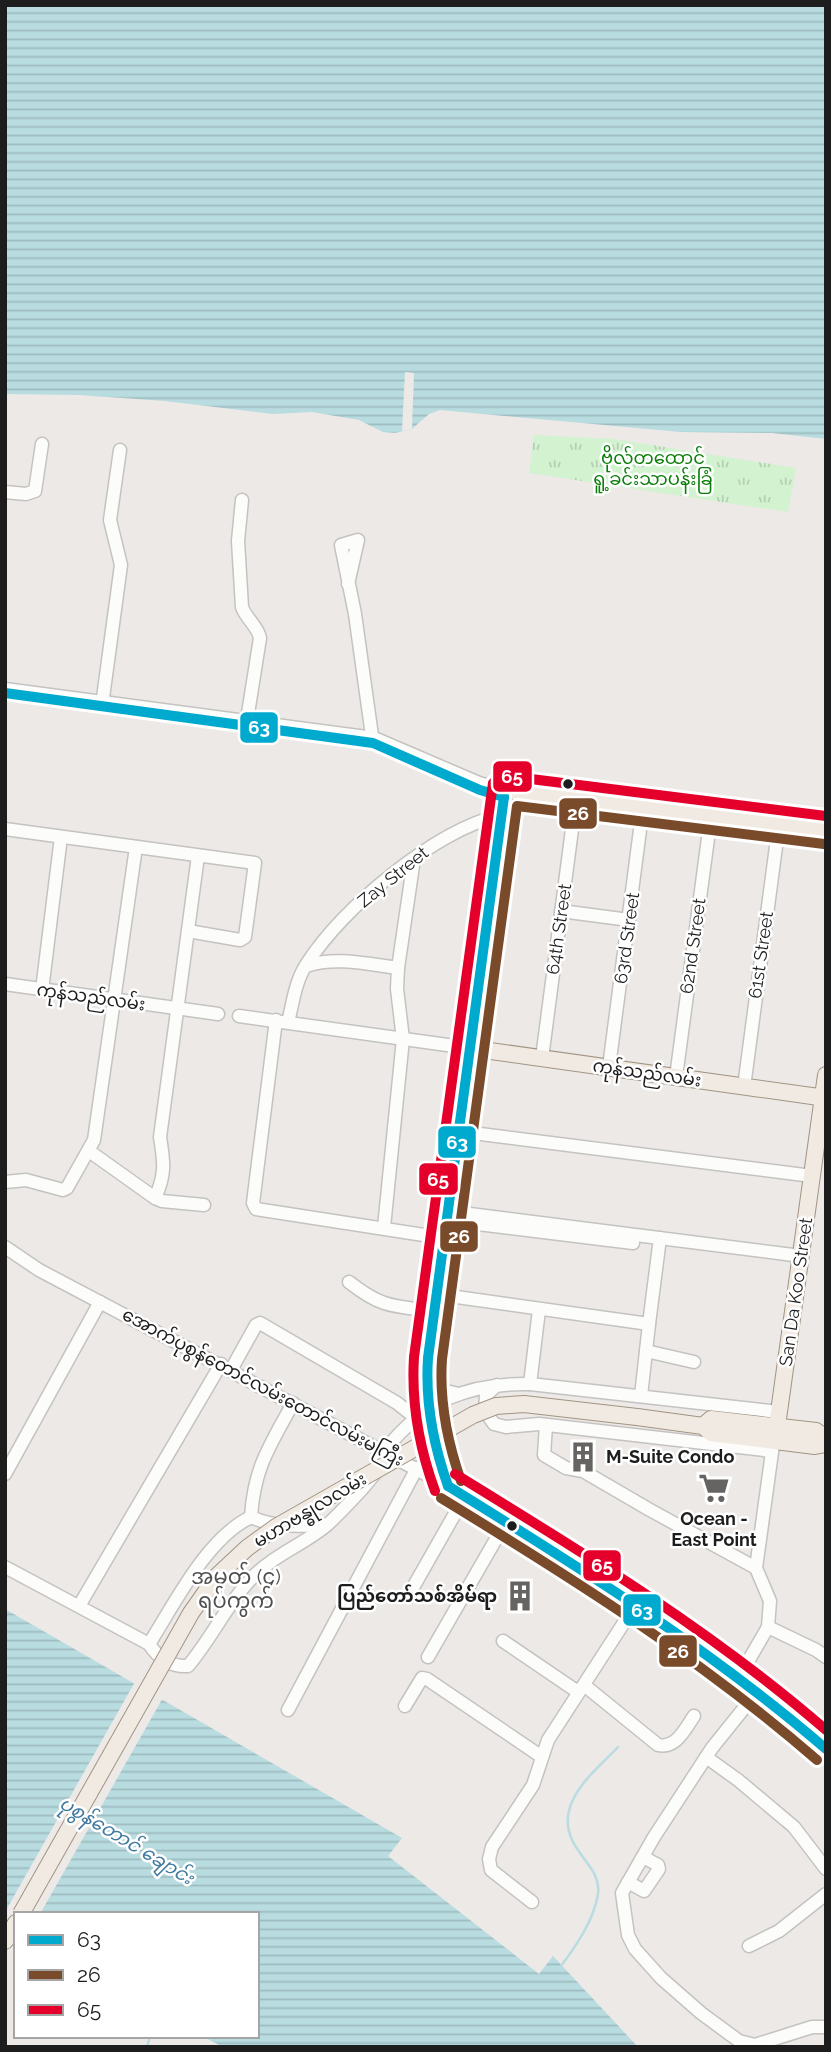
<svg xmlns="http://www.w3.org/2000/svg" width="831" height="2052" viewBox="0 0 831 2052" font-family="Raleway,'Noto Sans Myanmar',sans-serif">
	<defs>
		<pattern id="park-tufts" width="24" height="20" patternUnits="userSpaceOnUse" patternTransform="scale(1.75)"><rect width="24" height="20" fill="#d3f2d0"/><path d="M3 7l-1-3M5 7V3M7 7l1-3M15 17l-1-3M17 17v-4M19 17l1-3" fill="none" stroke="#b5cfb2"/></pattern>
		<pattern id="water-rules" width="6" height="5" patternUnits="userSpaceOnUse" patternTransform="scale(1.75)"><rect width="6" height="5" fill="#b8dce0"/><path d="M0 2.5h6" fill="none" stroke="#9ebcc0"/></pattern>
	</defs>
	<rect width="100%" height="100%" fill="#ece9e6"/>
	<path fill="url(#park-tufts)" d="M534,435L614,439L796,468L788,512L529,473Z"/>
	<g fill="url(#water-rules)">
		<path d="M5,5H826V439L772,433L681,432L440,410L429,414L412,429L395,433L383,432L359,420L312,412L273,414L165,401L79,395L5,394Z"/>
		<path d="M5,1609L402,1838L388,1856L539,1974L553,1956L638,2047H223L202,2036H257V1914H16L5,1928Z"/>
	</g>
	<g fill="#ece9e6">
		<path d="M405,372L414,373L412,429L402,431Z"/>
		<path d="M136,1680L164,1696L40,1914H16L5,1932V1912Z"/>
	</g>
	<g fill="none" stroke-linecap="round" stroke-linejoin="round">
		<g stroke="#b8dce0" stroke-width="2.5">
			<path d="M561,1966C576,1946 594,1920 598,1894C600,1881 593,1870 585,1860C581,1854 576,1848 573,1842C553,1803 594,1772 618,1747"/>
			<path d="M147,2047L150,2036"/>
		</g>
		<g stroke="#c4c3c2" stroke-width="15">
			<g id="minor">
				<path d="M5,492L26,494L35,491L42,444"/>
				<path d="M242,500L238,541L242,607C246,619 258,626 260,638L246,726"/>
				<path d="M348,584L358,540L341,545L355,614L373,743"/>
				<path d="M5,689L374,738L479,783L505,790"/>
				<path d="M102,705L121,565L110,520L120,450"/>
				<path d="M5,829L255,863L245,937L240,940L188,931"/>
				<path d="M561,911L629,920"/>
				<path d="M306,966C335,956 368,964 398,968"/>
				<path d="M5,984L218,1014"/>
				<path d="M42,990L61,837"/>
				<path d="M239,1016L469,1048"/>
				<path d="M276,1020L253,1203L256,1209L443,1238"/>
				<path d="M288,1022C293,1003 295,982 306,965C343,907 433,832 500,815"/>
				<path d="M542,1058L576,799"/>
				<path d="M609,1067L643,807"/>
				<path d="M676,1077L711,816"/>
				<path d="M744,1087L779,824"/>
				<path d="M457,1131L812,1176"/>
				<path d="M89,1151L155,1198L162,1201L204,1205"/>
				<path d="M5,1182L26,1180L63,1190L67,1188L94,1140L136,847"/>
				<path d="M155,1198C166,1174 164,1162 160,1137L198,856"/>
				<path d="M446,1211L801,1256"/>
				<path d="M445,1220L633,1243"/>
				<path d="M384,1227L403,1039L397,989L398,968L414,859"/>
				<path d="M5,1247L39,1270L448,1486"/>
				<path d="M349,1282C382,1308 393,1306 433,1311"/>
				<path d="M435,1294L649,1324L660,1238"/>
				<path d="M646,1351L694,1362"/>
				<path d="M428,1369L446,1391L459,1394"/>
				<path d="M231,1370L256,1325L260,1323L397,1403L416,1418"/>
				<path d="M530,1384L539,1310"/>
				<path d="M497,1385L486,1395L485,1411L494,1424L506,1427L539,1424L772,1451"/>
				<path d="M641,1396L649,1324"/>
				<path d="M293,1403C270,1446 254,1467 251,1517C275,1528 300,1526 326,1525"/>
				<path d="M546,1425L544,1455L566,1468L583,1471L650,1510L756,1568"/>
				<path d="M5,1474L100,1302"/>
				<path d="M5,1567L149,1644C158,1658 171,1667 188,1666C211,1639 226,1606 250,1580C271,1556 305,1544 328,1524C340,1513 366,1486 375,1473C379,1465 381,1456 386,1449C425,1400 469,1383 530,1384L779,1412"/>
				<path d="M411,1591L465,1496"/>
				<path d="M79,1606L221,1364"/>
				<path d="M768,1627L816,1650L826,1657"/>
				<path d="M503,1641L578,1692"/>
				<path d="M149,1644C175,1603 207,1538 251,1517"/>
				<path d="M428,1657L507,1520"/>
				<path d="M739,1677L768,1627L770,1601L756,1568L773,1445"/>
				<path d="M584,1685L658,1745C676,1749 685,1729 694,1716"/>
				<path d="M757,1692L712,1748L654,1837L622,1893L628,1935L635,1949L661,1978L701,2013L739,2041L755,2045L812,2027H826"/>
				<path d="M405,1706L422,1678L427,1679L542,1757"/>
				<path d="M288,1710L417,1468"/>
				<path d="M706,1757L738,1780L794,1827L826,1869"/>
				<path d="M628,1882L644,1891L659,1869L658,1865L643,1857"/>
				<path d="M532,1902L491,1870L489,1859L492,1847L533,1785L548,1740L636,1604"/>
				<path d="M749,1946L779,1931L826,1894"/>
			</g>
		</g>
		<g stroke="#a29482" stroke-width="18">
			<g id="major">
				<path d="M826,830L505,790L435,1294L428,1369V1408L443,1472L448,1486L507,1520L636,1604L739,1677L793,1718L826,1749"/>
				<path d="M469,1048L826,1098"/>
				<path d="M637,1417L703,1426L711,1433L815,1446L826,1444"/>
				<path d="M703,1426L711,1419L816,1431L826,1438"/>
				<path d="M777,1426L826,1075"/>
				<path d="M5,1941L16,1923"/>
			</g>
		</g>
		<use href="#minor" stroke="#fcfcfb" stroke-width="12"/>
		<use href="#major" stroke="#f1eae3" stroke-width="16"/>
		<g stroke="#a29482" stroke-width="18" stroke-linecap="butt">
			<path id="major-bridge" d="M21,1914L191,1613L217,1576L247,1548L276,1527L473,1415L496,1406L524,1404L637,1417"/>
		</g>
		<use href="#major-bridge" stroke="#f1eae3" stroke-width="16"/>
		<g stroke="#fff" stroke-width="16">
			<g id="bus-1">
				<path d="M5,693L373,743L480,790L504,797"/>
				<path d="M448,1486C433,1444 425,1403 428,1358L504,797"/>
				<path d="M448,1486C579,1567 709,1648 826,1749"/>
			</g>
		</g>
		<g stroke="#fff" stroke-width="16">
			<g id="bus-2">
				<path d="M461,1481C447,1441 439,1402 442,1359L517,806L824,844"/>
				<path d="M441,1498C572,1578 701,1659 817,1760"/>
			</g>
		</g>
		<g stroke="#fff" stroke-width="16">
			<g id="bus-3">
				<path d="M455,1474C584,1553 712,1631 826,1730"/>
				<path d="M435,1491C419,1447 411,1404 414,1357L493,783L499,777L507,776L826,816"/>
			</g>
		</g>
		<use href="#bus-1" stroke="#00a9ce" stroke-width="10"/>
		<use href="#bus-2" stroke="#7a4b2a" stroke-width="10"/>
		<use href="#bus-3" stroke="#e4002b" stroke-width="10"/>
	</g>
	<defs>
		<g id="building-bare" transform="scale(2.415)"><path d="M-4-6H4V6H1V3H-1V6H-4ZM-2.5-4.3h1.7v1.8h-1.7ZM.8-4.3h1.7v1.8H.8ZM-2.5-1h1.7V.8h-1.7ZM.8-1h1.7V.8H.8Z" fill="#656463" stroke="#fff" stroke-width="2.5" paint-order="stroke"/></g>
		<g id="supermarket-bare" transform="scale(2.415)"><path d="M-6-5.5h2.5l.6 2H6L4.5 2H-2.5L-4.4-4H-6ZM-1.5 3.2a1.3 1.3 0 1 0 .1 0ZM3 3.2a1.3 1.3 0 1 0 .1 0Z" fill="#656463" stroke="#fff" stroke-width="2.5" paint-order="stroke"/></g>
	</defs>
	<g fill-rule="evenodd">
		<use href="#building-bare" x="583" y="1457"/>
		<use href="#supermarket-bare" x="714" y="1488"/>
		<use href="#building-bare" x="520" y="1596"/>
	</g>
	<g fill="#1d1d1d" stroke="#fff" stroke-width="2.5">
		<circle cx="568" cy="784" r="6"/>
		<circle cx="512" cy="1526" r="6"/>
	</g>
	<g text-anchor="middle" stroke-width="5" stroke-linejoin="round" paint-order="stroke">
		<g font-size="18" fill="#0b7e09" stroke="#fff">
			<text x="653" y="464">ဗိုလ်တထောင်<tspan x="653" dy="21">ရူ့ခင်းသာပန်းခြံ</tspan></text>
		</g>
		<g font-size="18" fill="#1d1d1d" stroke="#fff">
			<text transform="translate(393 877) rotate(-39)" y="6">Zay Street</text>
			<text transform="translate(559 929) rotate(-82)" y="6">64th Street</text>
			<text transform="translate(627 938) rotate(-82)" y="6">63rd Street</text>
			<text transform="translate(693 946) rotate(-82)" y="6">62nd Street</text>
			<text transform="translate(761 955) rotate(-82)" y="6">61st Street</text>
			<text transform="translate(91 997) rotate(8)" y="6">ကုန်သည်လမ်း</text>
			<text transform="translate(647 1073) rotate(8)" y="6">ကုန်သည်လမ်း</text>
			<text transform="translate(796 1292) rotate(-82)" y="6">San Da Koo Street</text>
			<text transform="translate(263 1387) rotate(28)" y="6">အောက်ပုစွန်တောင်လမ်းတောင်လမ်းမကြီး</text>
			<text transform="translate(310 1510) rotate(-31)" y="6">မဟာဗန္ဓုလလမ်း</text>
		</g>
		<g font-size="18" font-weight="bold" fill="#1d1d1d" stroke="#fff" text-anchor="start">
			<text x="606" y="1463">M-Suite Condo</text>
			<text x="714" y="1525" text-anchor="middle">Ocean -<tspan x="714" dy="21">East Point</tspan></text>
			<text x="497" y="1602" text-anchor="end">ပြည်တော်သစ်အိမ််ရာ</text>
		</g>
		<g font-size="19" font-style="italic" fill="#427a9f" stroke="#fff">
			<text transform="translate(127 1840) rotate(31)" y="7">ပုစွန်တောင် ချောင်း</text>
		</g>
		<g font-size="21" fill="#505050" stroke="#fff">
			<text x="236" y="1584">အမှတ် (၄)<tspan x="236" dy="24">ရပ်ကွက်</tspan></text>
		</g>
	</g>
	<g stroke="#fff" stroke-width="2.5">
		<rect x="239" y="711" width="40" height="33" rx="7" fill="#00a9ce"/>
		<rect x="492" y="760" width="41" height="33" rx="7" fill="#e4002b"/>
		<rect x="558" y="797" width="40" height="33" rx="7" fill="#7a4b2a"/>
		<rect x="437" y="1125" width="40" height="34" rx="7" fill="#00a9ce"/>
		<rect x="418" y="1162" width="41" height="34" rx="7" fill="#e4002b"/>
		<rect x="439" y="1220" width="40" height="33" rx="7" fill="#7a4b2a"/>
		<rect x="582" y="1549" width="40" height="33" rx="7" fill="#e4002b"/>
		<rect x="622" y="1593" width="40" height="34" rx="7" fill="#00a9ce"/>
		<rect x="658" y="1634" width="40" height="34" rx="7" fill="#7a4b2a"/>
	</g>
	<g font-size="19" text-anchor="middle" font-weight="bold" fill="#fff">
		<text x="259" y="734">63</text>
		<text x="512" y="783">65</text>
		<text x="578" y="820">26</text>
		<text x="457" y="1149">63</text>
		<text x="438" y="1186">65</text>
		<text x="459" y="1243">26</text>
		<text x="602" y="1572">65</text>
		<text x="642" y="1617">63</text>
		<text x="678" y="1658">26</text>
	</g>
	<rect width="831" height="2052" fill="none" stroke="#1d1d1d" stroke-width="14"/>
	<rect x="14" y="1912" width="245" height="126" fill="#ffffff" stroke="#a5a5a5" stroke-width="2"/>
	<rect x="28" y="1935" width="35" height="10" fill="#00a9ce" stroke="#a5a5a5" stroke-width="2"/>
	<text x="77" y="1947" font-size="21" fill="#1d1d1d">63</text>
	<rect x="28" y="1970" width="35" height="10" fill="#7a4b2a" stroke="#a5a5a5" stroke-width="2"/>
	<text x="77" y="1982" font-size="21" fill="#1d1d1d">26</text>
	<rect x="28" y="2005" width="35" height="10" fill="#e4002b" stroke="#a5a5a5" stroke-width="2"/>
	<text x="77" y="2017" font-size="21" fill="#1d1d1d">65</text>
</svg>
